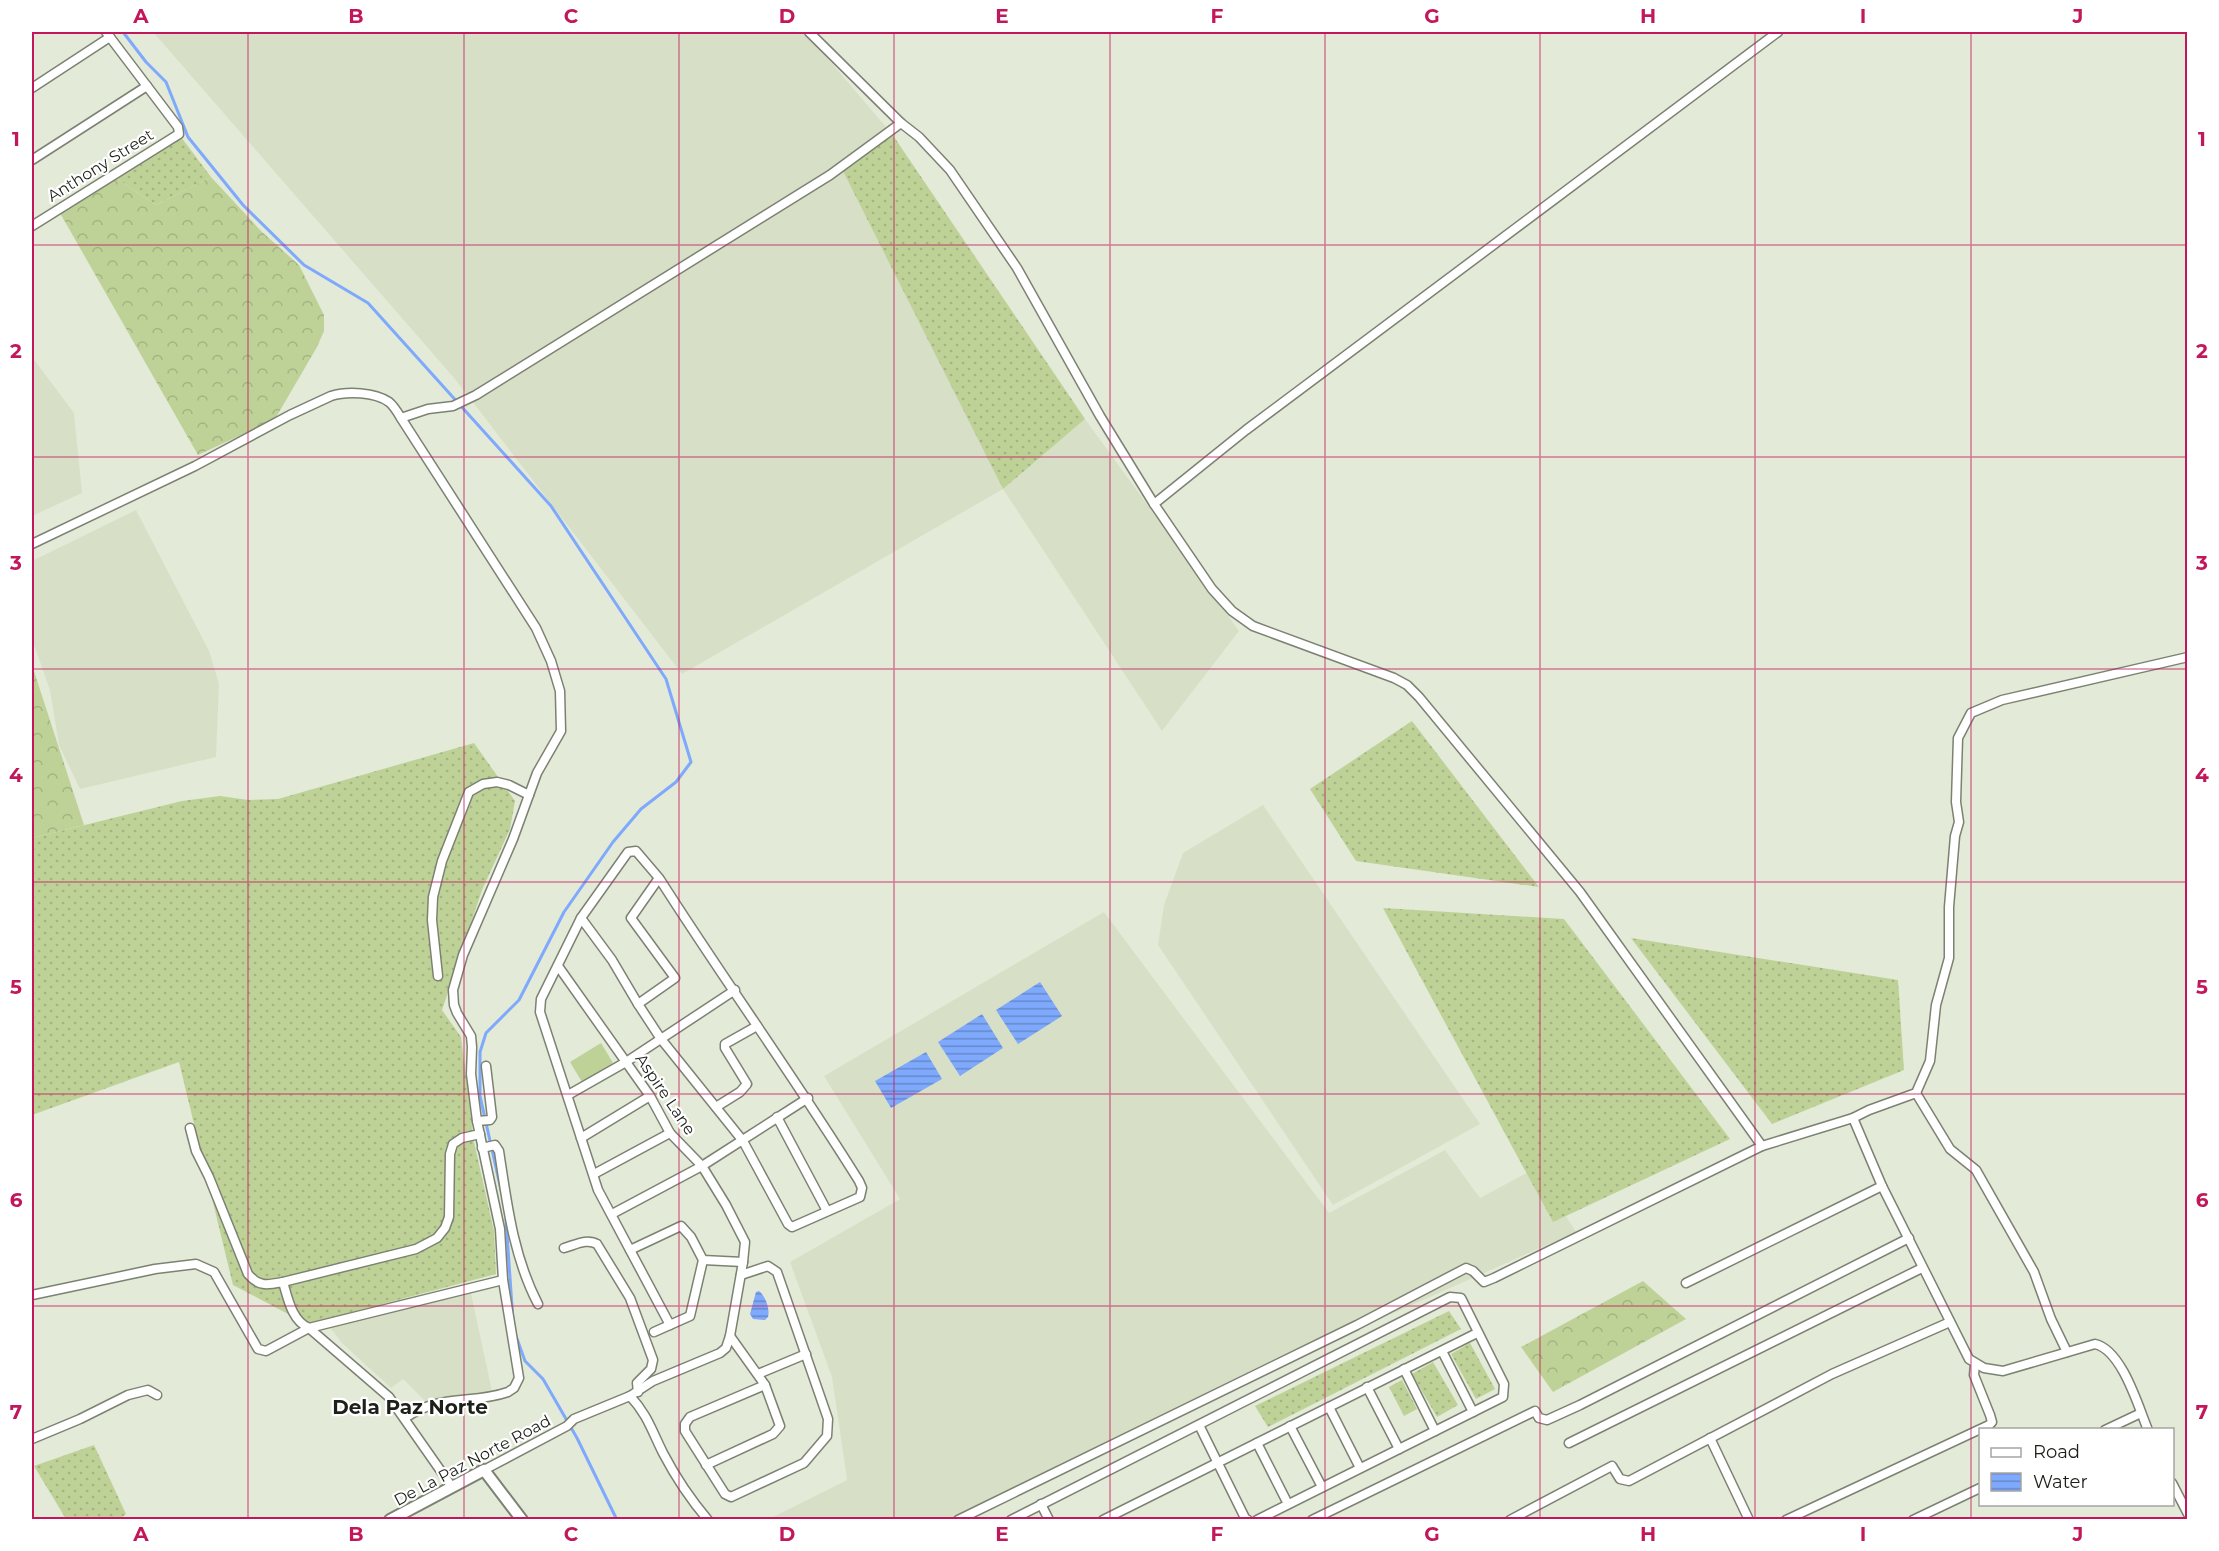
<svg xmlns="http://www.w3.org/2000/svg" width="2219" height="1551" viewBox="0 0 2219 1551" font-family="Montserrat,sans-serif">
	<defs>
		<pattern id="grass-dots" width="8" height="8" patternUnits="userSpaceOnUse" patternTransform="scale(1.5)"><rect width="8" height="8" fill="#bed297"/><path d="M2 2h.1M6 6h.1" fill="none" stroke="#a3b482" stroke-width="1.8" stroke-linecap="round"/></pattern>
		<pattern id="forest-crowns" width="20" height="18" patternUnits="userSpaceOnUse" patternTransform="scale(1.5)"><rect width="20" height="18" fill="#bed297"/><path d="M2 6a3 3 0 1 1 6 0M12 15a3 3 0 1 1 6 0" fill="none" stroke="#a3b482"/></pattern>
		<pattern id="water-rules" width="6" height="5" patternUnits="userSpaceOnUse" patternTransform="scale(1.5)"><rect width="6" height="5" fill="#7ea9fc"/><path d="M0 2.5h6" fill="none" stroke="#6789cb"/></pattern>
	</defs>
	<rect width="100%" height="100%" fill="#e3ead8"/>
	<g fill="#d7e0c7">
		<path d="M153,32H805L892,134L1003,489L1085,419L1239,631L1162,731L1003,489L682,674L455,379Z"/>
		<path d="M32,357L74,413L82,493L32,516Z"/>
		<path d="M136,510L209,651L219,684L216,757L80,789L59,745L50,690L32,639V561Z"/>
		<path d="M1263,805L1480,1124L1333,1205L1158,945L1164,905L1183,853Z"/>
		<path d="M1104,912L1329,1213L1445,1150L1480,1198L1536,1168L1576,1232L1115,1437L958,1519L767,1520L847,1480L832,1377L790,1262L900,1199L824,1076Z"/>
		<path d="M470,1289L492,1391L426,1402L403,1379L391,1388L342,1343L328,1325Z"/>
	</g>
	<g fill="url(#grass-dots)">
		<path d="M892,134L1085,419L1003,489L842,169Z"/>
		<path d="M181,137L211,177L156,205L116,178Z"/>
		<path d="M1412,721L1539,887L1356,861L1310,789Z"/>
		<path d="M474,743L515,801L510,829L482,890L442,1010L461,1037L474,1142L494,1231L496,1274L307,1324L233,1285L179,1062L32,1115V838L182,801L220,796L248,800L278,799Z"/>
		<path d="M1383,908L1564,919L1730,1139L1553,1222Z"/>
		<path d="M1631,938L1898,980L1904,1070L1772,1124Z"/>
		<path d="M1449,1311L1461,1329L1268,1427L1255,1406Z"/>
		<path d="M1470,1343L1495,1389L1476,1399L1451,1354Z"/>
		<path d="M1433,1362L1458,1405L1437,1417L1412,1374Z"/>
		<path d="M1402,1380L1417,1409L1404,1416L1389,1387Z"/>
		<path d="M94,1445L126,1514L120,1519H66L34,1466Z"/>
	</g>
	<g fill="url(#forest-crowns)">
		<path d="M211,177L261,231L299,265L324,315V331L317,347L275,419L198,455L60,213L116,178L156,205Z"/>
		<path d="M32,665L84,825L32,838Z"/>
		<path d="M1643,1281L1686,1319L1553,1392L1521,1347Z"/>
	</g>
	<path fill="#bed297" d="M601,1043L613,1063L582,1082L570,1062Z"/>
	<g fill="url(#water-rules)">
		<path d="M1040,982L1062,1016L1018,1044L996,1010Z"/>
		<path d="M982,1014L1003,1048L960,1076L938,1042Z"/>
		<path d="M926,1052L942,1079L891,1108L875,1081Z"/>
		<path d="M759,1291C766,1297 770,1309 768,1317L765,1320L753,1319L750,1314L756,1292Z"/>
	</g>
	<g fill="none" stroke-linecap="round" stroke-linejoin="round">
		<g stroke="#7ea9fc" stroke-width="3">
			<path d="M123,32L146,62L166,82L188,137L243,205L304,265L368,303L551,506L666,679L691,762L676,782L641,809L613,842L564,912L519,1000L486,1033L480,1052V1096L501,1190"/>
			<path d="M506,1220L513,1321"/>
			<path d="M516,1336L525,1361L543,1379L577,1438L617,1520"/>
		</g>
		<g stroke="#7c8272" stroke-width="11">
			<g id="minor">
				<path d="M809,32L901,123L919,137L950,170L1017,268L1100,416L1154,504L1212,589L1232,611L1253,626L1394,678L1407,685L1419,697L1580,892L1762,1146L1853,1118L1882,1186L1969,1359L1984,1368L2003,1371L2095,1344C2122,1350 2138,1406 2148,1430"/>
				<path d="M32,88L110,37"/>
				<path d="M32,160L147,86"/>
				<path d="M32,226L179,134L178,127L106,32"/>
				<path d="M401,418L536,628L551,661L560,691L561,731L537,773L513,839L463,955L453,990L454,1005L457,1013L471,1036L472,1047L471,1074L477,1121L500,1229L503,1280L519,1378L514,1388L508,1392C471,1405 441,1393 405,1418"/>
				<path d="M1154,504L1246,430L1778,32"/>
				<path d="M32,544L195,466L290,415L331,396C347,391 375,392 389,402C394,406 398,413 401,418L428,409L453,406L476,395L830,175L901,123"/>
				<path d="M581,918L628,852L636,851L659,878C724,980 795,1078 859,1181L862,1188L860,1197L792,1227L788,1224L743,1141L661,1039L638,1004L675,978L631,918L659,878"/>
				<path d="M558,966L650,1096L670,1133L702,1166L726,1205L745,1242L743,1262L730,1336L726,1348L720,1353L653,1381L630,1396"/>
				<path d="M438,976L432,920L433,897L442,861L469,792L483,784L497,782L509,785L529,795"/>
				<path d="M638,1004L612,960L581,918L541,999L540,1012L598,1190L670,1325"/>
				<path d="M1916,1093L1950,1149L1976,1170L2034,1272L2051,1319L2067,1352"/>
				<path d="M568,1095L626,1062L735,990"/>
				<path d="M716,1107L740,1092L747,1084L725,1048V1044L757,1026"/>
				<path d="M777,1117L827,1211"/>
				<path d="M1853,1118L1869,1110L1916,1093L1930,1061L1936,1005L1949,958V907L1955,836L1959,822L1956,802L1958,738L1971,713L2002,700L2188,657"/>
				<path d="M477,1121L490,1120L492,1117L486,1066"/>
				<path d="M190,1128L196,1151L209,1177L248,1274C259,1287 267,1285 283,1282C288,1299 292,1321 309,1328L389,1397L452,1487"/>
				<path d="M581,1138L650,1096"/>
				<path d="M482,1148L495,1145L499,1151C507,1203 513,1256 538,1304"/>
				<path d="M594,1174L670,1133"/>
				<path d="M612,1214L702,1166L808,1098"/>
				<path d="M564,1248C575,1245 587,1238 597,1244L630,1298L653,1360L651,1369L637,1383L638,1392"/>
				<path d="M630,1250L681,1226L691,1237L703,1260L743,1262"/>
				<path d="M741,1275L768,1266L777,1272L828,1419L827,1436L804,1463L731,1497L725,1494L685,1431V1424L690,1417L765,1385"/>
				<path d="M283,1282L416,1249L437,1238L445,1228L449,1217L450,1154L453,1144L462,1138L480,1134"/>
				<path d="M1686,1283L1882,1186"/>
				<path d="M32,1295L155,1269L196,1264L214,1272L258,1349L266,1351L309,1328L503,1280"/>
				<path d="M654,1332L690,1316L703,1260"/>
				<path d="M1442,1351L1473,1412"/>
				<path d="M1404,1369L1435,1431"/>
				<path d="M758,1374L806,1354"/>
				<path d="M1367,1387L1399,1449"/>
				<path d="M1329,1407L1360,1468"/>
				<path d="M1199,1425L1245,1518L1248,1520"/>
				<path d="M1290,1426L1322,1487"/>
				<path d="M2105,1430L2141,1413"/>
				<path d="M1710,1438L1749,1520"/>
				<path d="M32,1439L80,1419L128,1395L148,1390L157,1395"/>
				<path d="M1257,1443L1288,1504"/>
				<path d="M1569,1443L1922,1268"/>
				<path d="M706,1465L773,1434L780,1426L765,1385L730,1336"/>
				<path d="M484,1470L567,1426L574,1419L630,1396C647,1414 652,1431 663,1453C675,1476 691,1500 708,1520"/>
				<path d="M2172,1483L2188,1514"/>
				<path d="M1041,1504L1049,1520"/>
				<path d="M958,1520L1357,1325L1466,1268L1473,1271L1484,1282L1494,1278L1762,1146"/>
				<path d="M1011,1520L1450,1297L1461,1298L1504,1384L1503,1397L1257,1520"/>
				<path d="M1103,1520L1477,1333"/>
				<path d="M1312,1520L1535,1411L1539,1418L1547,1420L1580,1405L1909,1238"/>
				<path d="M1510,1520L1612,1466L1620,1479L1629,1481L1832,1374L1950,1322"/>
				<path d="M1786,1520L1989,1425L1992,1422L1990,1415L1974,1375L1975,1364"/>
				<path d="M1913,1520L1980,1488"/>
			</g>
		</g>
		<g stroke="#7c8272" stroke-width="14">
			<path id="tertiary" d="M390,1520L484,1470L522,1520"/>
		</g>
		<use href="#minor" stroke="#fff" stroke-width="8"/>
		<use href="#tertiary" stroke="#fff" stroke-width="10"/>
	</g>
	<path fill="none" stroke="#c2185b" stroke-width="1.5" stroke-opacity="0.55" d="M248,32V1520M464,32V1520M679,32V1520M894,32V1520M1110,32V1520M1325,32V1520M1540,32V1520M1755,32V1520M1971,32V1520M32,245H2188M32,457H2188M32,669H2188M32,882H2188M32,1094H2188M32,1306H2188"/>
	<g text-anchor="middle" stroke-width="4.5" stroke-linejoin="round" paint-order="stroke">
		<g font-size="16" fill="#1d1f19" stroke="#fff">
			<text transform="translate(100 165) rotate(-32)" y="6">Anthony Street</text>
			<text transform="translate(666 1094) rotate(56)" y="6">Aspire Lane</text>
			<text transform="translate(472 1460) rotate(-28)" y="6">De La Paz Norte Road</text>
		</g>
		<g font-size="20" font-weight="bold" fill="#1d1f19" stroke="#fff">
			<text x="410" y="1414">Dela Paz Norte</text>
		</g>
	</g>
	<rect width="2219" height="1551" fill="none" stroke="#ffffff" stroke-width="66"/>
	<rect x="1979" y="1428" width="195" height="78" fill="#ffffff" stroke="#a5a5a3" stroke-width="1.5"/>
	<rect x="1991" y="1448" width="30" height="9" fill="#ffffff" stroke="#a5a5a3" stroke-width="1.5"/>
	<text x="2033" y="1458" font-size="18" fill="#1d1f19">Road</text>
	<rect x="1991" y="1473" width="30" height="18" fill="url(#water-rules)" stroke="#a5a5a3" stroke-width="1.5"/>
	<text x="2033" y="1488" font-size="18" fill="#1d1f19">Water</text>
	<rect x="33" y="33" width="2153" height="1485" fill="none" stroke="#c2185b" stroke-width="2"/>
	<g font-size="20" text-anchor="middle" font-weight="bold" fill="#c2185b">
		<text x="141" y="23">A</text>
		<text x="356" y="23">B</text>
		<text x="571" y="23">C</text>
		<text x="787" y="23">D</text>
		<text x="1002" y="23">E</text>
		<text x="1217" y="23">F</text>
		<text x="1432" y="23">G</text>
		<text x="1648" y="23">H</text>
		<text x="1863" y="23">I</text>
		<text x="2078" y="23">J</text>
		<text x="16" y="146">1</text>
		<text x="2202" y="146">1</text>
		<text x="16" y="358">2</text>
		<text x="2202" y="358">2</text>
		<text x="16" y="570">3</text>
		<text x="2202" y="570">3</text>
		<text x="16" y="782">4</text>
		<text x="2202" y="782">4</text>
		<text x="16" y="994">5</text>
		<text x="2202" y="994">5</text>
		<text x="16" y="1207">6</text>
		<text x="2202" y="1207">6</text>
		<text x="16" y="1419">7</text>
		<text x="2202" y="1419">7</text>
		<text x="141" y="1541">A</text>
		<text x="356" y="1541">B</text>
		<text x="571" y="1541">C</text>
		<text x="787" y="1541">D</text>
		<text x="1002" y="1541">E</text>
		<text x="1217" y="1541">F</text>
		<text x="1432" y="1541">G</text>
		<text x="1648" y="1541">H</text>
		<text x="1863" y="1541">I</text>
		<text x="2078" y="1541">J</text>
	</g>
</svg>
